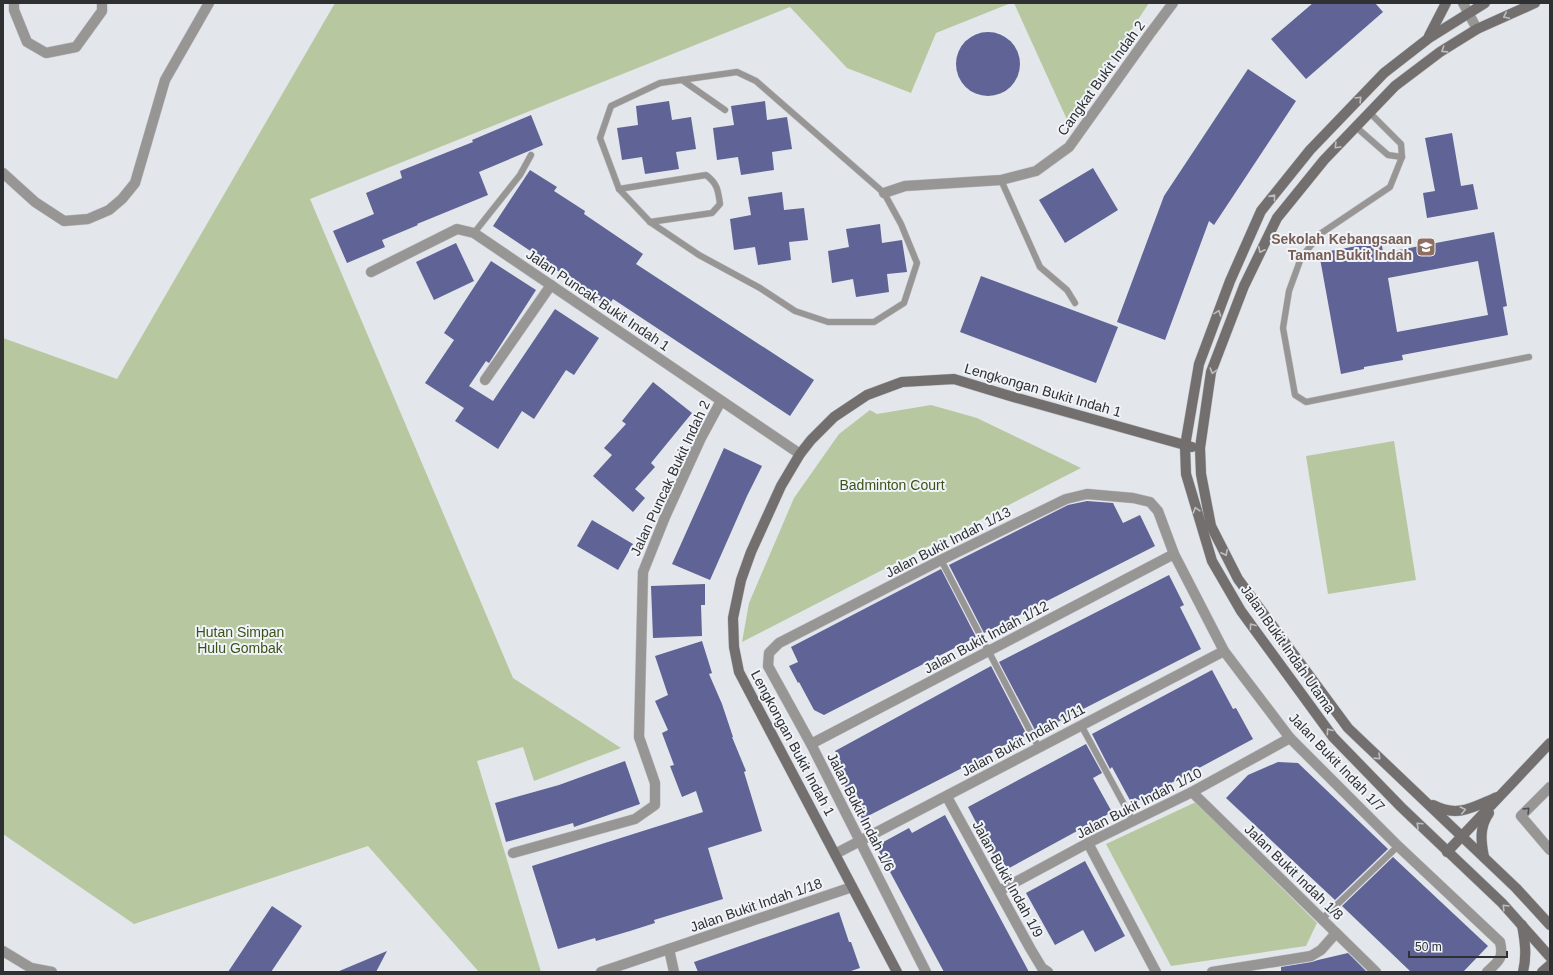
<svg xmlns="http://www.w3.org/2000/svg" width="1553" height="975" viewBox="0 0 1553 975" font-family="Arial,sans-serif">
	<rect width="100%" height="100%" fill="#e3e6eb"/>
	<g fill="#b7c8a1">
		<path d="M335,3H1011L936,33L911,93L847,68L790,7L310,199L513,678L621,748L534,781L523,747L477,761L541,972H479L368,846L134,924L3,834V338L117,379Z"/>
		<path d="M1014,3H1149L1069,124Z"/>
		<path d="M931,405L977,418L1081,468L742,642L749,603L794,498L839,434L870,410L877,414Z"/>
		<path d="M1394,441L1416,580L1328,594L1306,456Z"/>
		<path d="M1196,802L1317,923L1306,946L1171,966L1106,844Z"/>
	</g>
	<g fill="#5f6395" fill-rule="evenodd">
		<path d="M1313,3H1375L1383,12L1306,79L1271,39Z"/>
		<circle cx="988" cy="64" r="32"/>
		<path d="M1248,69L1296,101L1214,225L1209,221L1165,340L1117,322L1164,196Z"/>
		<path d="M669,101L672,120L691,117L696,149L676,152L679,169L645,174L642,157L622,160L617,128L638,125L636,106Z"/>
		<path d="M765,101L767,120L787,117L792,149L772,152L774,170L741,175L738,157L717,160L713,128L734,125L731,106Z"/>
		<path d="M531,115L543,145L479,172L488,195L417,224L418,225L382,240L385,247L347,263L333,231L374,214L366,193L402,178L400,171L473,142L472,140Z"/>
		<path d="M1452,133L1461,186L1473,184L1478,209L1427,218L1423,193L1435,191L1425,138Z"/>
		<path d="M1093,168L1118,210L1065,243L1039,200Z"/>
		<path d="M530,170L557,187L554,191L585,211L584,214L643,254L636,264L814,380L790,416L613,299L608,306L583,290L584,288L555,269L556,268L493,226Z"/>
		<path d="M782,192L784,210L804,208L808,240L789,242L791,260L758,265L755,247L734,250L730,219L751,215L748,197Z"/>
		<path d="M880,224L882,243L902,240L907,272L887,274L889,292L856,297L853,279L832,283L828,251L849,247L846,229Z"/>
		<path d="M1494,232L1507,306L1503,307L1508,335L1402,355L1403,360L1364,367V369L1341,374L1319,253L1357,246V243L1381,239L1383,253ZM1478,261L1488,315L1397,332L1388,278Z"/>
		<path d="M456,243L474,281L434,300L416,262Z"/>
		<path d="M491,261L536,290L489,363L486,361L469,386L493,401L555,309L599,338L574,375L566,370L534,419L522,411L498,449L455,421L464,408L425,383L454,340L444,333Z"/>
		<path d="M981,276L1118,327L1096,383L960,332Z"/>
		<path d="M653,382L692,413L651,463L655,467L635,489L645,498L633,512L593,476L612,455L604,448L626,424L622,421Z"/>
		<path d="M724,448L762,466L747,496L710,580L672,564Z"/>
		<path d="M1087,501L1113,503L1123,523L1140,515L1155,546L984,633L949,565L1068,505Z"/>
		<path d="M592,520L633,544L618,570L577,546Z"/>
		<path d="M941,569L976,637L824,715L814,710L799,682L798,683L789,666L798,662L791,647Z"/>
		<path d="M1169,575L1184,605L1180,607L1201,649L1038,732L1037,729L1035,730L999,662Z"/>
		<path d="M705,584V605H701L702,636L653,638L651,586Z"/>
		<path d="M702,641L712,673L709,674L722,704L733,737H732L746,771L744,772L762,831L708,848L723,899L654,920L655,923L630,931L596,941L595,938L558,949L532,866L703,812L696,791L682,797L670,766L674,765L662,733L668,730L655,701L668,695L655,656Z"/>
		<path d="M991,666L1027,735L862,819L834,765L841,761L835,751Z"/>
		<path d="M1212,670L1233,709L1236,708L1253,739L1132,804L1112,767L1110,769L1092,734Z"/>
		<path d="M1086,744L1102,773L1093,778L1112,812L1002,872L968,807Z"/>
		<path d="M625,761L640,804L574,827L573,823L506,842L495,803L559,785Z"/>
		<path d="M1278,762L1298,763L1388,849L1335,900L1226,798L1248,775Z"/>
		<path d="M945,815L1029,972H944L876,846L909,828L912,833Z"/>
		<path d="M1393,857L1488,946L1463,972H1411L1342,906Z"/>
		<path d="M1085,861L1125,936L1095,952L1083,930L1055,945L1026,893Z"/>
		<path d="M272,906L302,926L271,972H228Z"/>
		<path d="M839,912L849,942H851L860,968L848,972H698L694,962Z"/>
		<path d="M387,951L376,972H337Z"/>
		<path d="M1348,953L1367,972H1281V967L1312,962L1318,960Z"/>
	</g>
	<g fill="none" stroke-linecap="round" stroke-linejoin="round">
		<g stroke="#bfc2c6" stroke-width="7">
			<g id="lane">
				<path d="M737,72L756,81L884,193L901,224L917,263L904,303L874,322H828L795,311L760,288L699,255L650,222L619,189L600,138L611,106L660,83Z"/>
				<path d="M682,80L725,110"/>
				<path d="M1370,113L1401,144L1402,157L1390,187L1320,234L1301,258L1289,291L1283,328L1295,395L1306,402L1529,357"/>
				<path d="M1356,127L1388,155L1402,157"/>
				<path d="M1001,180L1040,267L1067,290L1075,303"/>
				<path d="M619,189L706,175C718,184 718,191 720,204L712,213L650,222"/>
				<path d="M474,233L520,175L531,155"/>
				<path d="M941,560L1039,748"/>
				<path d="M1081,725L1133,821"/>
				<path d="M1322,919L1398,846"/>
			</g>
		</g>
		<g stroke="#bfc2c6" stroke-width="11">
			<g id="street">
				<path d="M14,3V10L27,42L46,53L76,47L102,11V3"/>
				<path d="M1463,3L1477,29"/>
				<path d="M3,173L35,202L64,221L88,219L109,210L122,199L135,183L165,80L209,3"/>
				<path d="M884,193L905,186L1001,180L1036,171L1069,147L1149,35L1173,3"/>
				<path d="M371,272L457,229L474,233L800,454"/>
				<path d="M485,380L551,285"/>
				<path d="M811,744L1174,554"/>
				<path d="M1550,787L1521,816L1550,850"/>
				<path d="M1192,792L1376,972"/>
				<path d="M947,797L1030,948L1042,968L1048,972"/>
				<path d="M1088,843L1156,972"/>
				<path d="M513,853L635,819L655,805V783L639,737L643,572L665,517L701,438L721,401"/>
				<path d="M835,854L1224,651"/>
				<path d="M999,891L1088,843L1192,792L1290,738"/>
				<path d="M669,949L674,972"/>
				<path d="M3,951L31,968L52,972"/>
				<path d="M601,972L852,887"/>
				<path d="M926,972L811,744L768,666L769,653L779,643L941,560L1066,499L1087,494L1133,498L1150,502L1158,511L1174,554L1224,651L1290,738L1398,846L1500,942C1504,958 1499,961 1487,972"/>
				<path d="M1212,972L1311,956L1321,950L1336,933"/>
			</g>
		</g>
		<g stroke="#bfc2c6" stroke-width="11">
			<g id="secondary">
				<path d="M1485,3L1429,38L1384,73L1310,150L1261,211L1230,281L1199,364L1185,446L1186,474L1212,561L1241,611L1333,737L1401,807L1502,903L1550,957"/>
				<path d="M1535,3L1477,29L1440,52L1395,86L1324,160L1277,218L1244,286L1211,372L1200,448L1201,474L1211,526L1238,579L1348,728L1516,888L1550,925"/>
				<path d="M1429,36L1446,3"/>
				<path d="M1433,805C1458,818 1473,807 1497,797"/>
				<path d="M1447,852L1550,743"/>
				<path d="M1484,857C1481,842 1479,827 1489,813"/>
				<path d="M1522,925C1525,941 1527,956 1523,972"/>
				<path d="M897,972L739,672L734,647L733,618L741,580L751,552L781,486L800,454L811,440L834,417L867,395L902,382L954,379L1010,396L1192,447"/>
				<path d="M1542,972L1550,965"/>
			</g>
		</g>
		<use href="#lane" stroke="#989595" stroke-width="6"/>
		<use href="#street" stroke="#989595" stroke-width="10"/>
		<use href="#secondary" stroke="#726f6e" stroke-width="10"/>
	</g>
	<defs><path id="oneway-chevron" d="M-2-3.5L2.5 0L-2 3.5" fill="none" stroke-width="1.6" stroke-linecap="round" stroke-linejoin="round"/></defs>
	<g stroke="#bebec1">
		<use href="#oneway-chevron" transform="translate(1506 16) rotate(155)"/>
		<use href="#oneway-chevron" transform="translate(1444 50) rotate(147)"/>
		<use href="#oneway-chevron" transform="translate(1359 99) rotate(-46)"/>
		<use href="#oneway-chevron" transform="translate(1337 146) rotate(134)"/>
		<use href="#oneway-chevron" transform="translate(1273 197) rotate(-51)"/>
		<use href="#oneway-chevron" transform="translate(1261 250) rotate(116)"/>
		<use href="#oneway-chevron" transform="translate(1218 313) rotate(-70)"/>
		<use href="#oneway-chevron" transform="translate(1213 371) rotate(106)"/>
		<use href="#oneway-chevron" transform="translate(1196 510) rotate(-107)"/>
		<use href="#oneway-chevron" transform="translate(1225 553) rotate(63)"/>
		<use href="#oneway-chevron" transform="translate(1252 626) rotate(-126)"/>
		<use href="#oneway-chevron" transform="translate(1329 731) rotate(-126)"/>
		<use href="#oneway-chevron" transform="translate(1378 757) rotate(44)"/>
		<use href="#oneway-chevron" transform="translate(1463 810) rotate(-12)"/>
		<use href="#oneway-chevron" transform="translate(1419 825) rotate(-137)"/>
		<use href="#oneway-chevron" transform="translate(1505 907) rotate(-134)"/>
	</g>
	<use stroke="#4e4e50" href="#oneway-chevron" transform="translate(1527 810) rotate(-45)"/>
	<defs>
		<g id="school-square" transform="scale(1)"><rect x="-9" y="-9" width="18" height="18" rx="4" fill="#8d6e63" stroke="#f0f3f8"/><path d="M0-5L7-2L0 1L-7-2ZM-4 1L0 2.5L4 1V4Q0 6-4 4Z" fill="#fff"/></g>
	</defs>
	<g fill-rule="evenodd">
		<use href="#school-square" x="1426" y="247"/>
	</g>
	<g text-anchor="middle" stroke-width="4" stroke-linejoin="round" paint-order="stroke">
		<g font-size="14" fill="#2f3032" stroke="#f0f3f8">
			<text transform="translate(1101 78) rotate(-54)" y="5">Cangkat Bukit Indah 2</text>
			<text transform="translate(598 300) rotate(34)" y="5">Jalan Puncak Bukit Indah 1</text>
			<text transform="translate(1043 390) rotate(16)" y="5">Lengkongan Bukit Indah 1</text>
			<text transform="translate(670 478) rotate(-65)" y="5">Jalan Puncak Bukit Indah 2</text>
			<text transform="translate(948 542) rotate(-27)" y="5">Jalan Bukit Indah 1/13</text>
			<text transform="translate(986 637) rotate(-28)" y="5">Jalan Bukit Indah 1/12</text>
			<text transform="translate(1288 649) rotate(55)" y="5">Jalan Bukit Indah Utama</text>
			<text transform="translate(1023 740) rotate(-28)" y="5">Jalan Bukit Indah 1/11</text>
			<text transform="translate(793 743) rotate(62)" y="5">Lengkongan Bukit Indah 1</text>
			<text transform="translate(1337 762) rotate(46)" y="5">Jalan Bukit Indah 1/7</text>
			<text transform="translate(1139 803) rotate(-27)" y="5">Jalan Bukit Indah 1/10</text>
			<text transform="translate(861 812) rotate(63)" y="5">Jalan Bukit Indah 1/6</text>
			<text transform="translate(1294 872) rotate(44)" y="5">Jalan Bukit Indah 1/8</text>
			<text transform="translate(1008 879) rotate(61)" y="5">Jalan Bukit Indah 1/9</text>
			<text transform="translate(756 905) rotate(-19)" y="5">Jalan Bukit Indah 1/18</text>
		</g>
		<g font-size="14" font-weight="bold" fill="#785e54" stroke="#f0f3f8" text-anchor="end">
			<text x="1412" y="244">Sekolah Kebangsaan<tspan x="1412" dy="16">Taman Bukit Indah</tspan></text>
		</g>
		<g font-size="14" fill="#3d5216" stroke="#f0f3f8">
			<text x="892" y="490">Badminton Court</text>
			<text x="240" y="637">Hutan Simpan<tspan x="240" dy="16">Hulu Gombak</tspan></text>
		</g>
	</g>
	<rect width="1553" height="975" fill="none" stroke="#2f3032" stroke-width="8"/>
	<path d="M1409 951v6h98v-6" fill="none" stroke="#2f3032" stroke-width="2"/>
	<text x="1415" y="951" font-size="12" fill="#2f3032" stroke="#f0f3f8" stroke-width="3" paint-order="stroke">50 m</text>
</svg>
